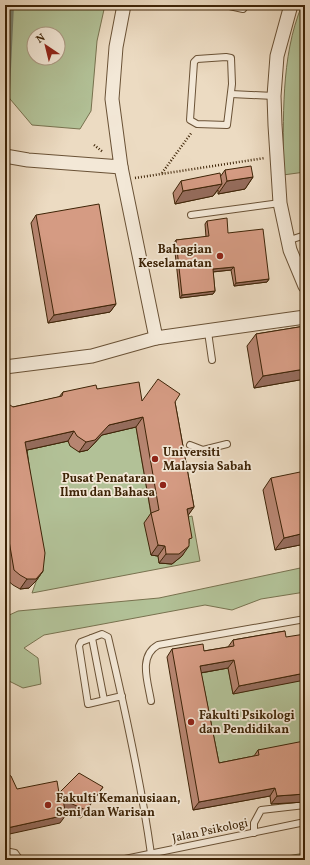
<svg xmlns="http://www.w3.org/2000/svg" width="310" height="865" viewBox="0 0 310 865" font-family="Vollkorn,serif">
	<rect width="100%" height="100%" fill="#ecdbc2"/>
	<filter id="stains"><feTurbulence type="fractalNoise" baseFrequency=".005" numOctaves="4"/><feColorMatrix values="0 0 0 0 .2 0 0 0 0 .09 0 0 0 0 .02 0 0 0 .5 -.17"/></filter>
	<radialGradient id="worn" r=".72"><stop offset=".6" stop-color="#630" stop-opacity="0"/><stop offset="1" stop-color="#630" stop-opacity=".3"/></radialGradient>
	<g fill="#b2c197" stroke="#78724f" fill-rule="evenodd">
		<path d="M10,5H105L97,41L91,111L80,129L32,125L5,93ZM34,34H58V58H34Z"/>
		<path d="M302,5H305V172L283,175C284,119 280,58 302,5Z"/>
		<path d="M136,427L152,520L151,555L158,556L159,563L172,564L180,519L192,516L200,561L32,593L37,579L18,452L68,441L79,452L88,450L97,441L95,436Z"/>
		<path d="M305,567V592L261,599L232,610L205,605L44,635L24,648L38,658L41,684L23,688L5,679V617L18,611L159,598Z"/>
		<path d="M228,668L233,694L305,679V755L213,771L194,674Z"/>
		<path d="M305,853V860H263Z"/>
	</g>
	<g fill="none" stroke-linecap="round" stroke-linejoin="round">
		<path stroke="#757f6d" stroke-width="4" d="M8,90L12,5"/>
		<g stroke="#6a5236" stroke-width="8">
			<g id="lane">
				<path d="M225,5L243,9L246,5"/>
				<path d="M226,57L231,58L232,84L227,125L197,124L190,120L194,62L197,59Z"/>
				<path d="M231,94L274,96"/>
				<path d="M191,215L280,203"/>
				<path d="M287,241L305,235"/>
				<path d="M208,332L212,360"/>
				<path d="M190,445L203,450L227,444"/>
				<path d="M92,638L104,700"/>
				<path d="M122,696L88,704L79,646L81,642L102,634L108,637C125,709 141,781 151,854"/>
				<path d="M151,701C148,682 138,656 158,645L305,619"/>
				<path d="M254,833V823L261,810L305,805"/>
				<path d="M5,851L15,853L20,860"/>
				<path d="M120,860L305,822"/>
			</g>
		</g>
		<g stroke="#6a5236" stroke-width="15">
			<g id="street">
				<path d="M291,5L277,56L274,96L275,125L280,203L290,250L305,286"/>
				<path d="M5,156L28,160L121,167L112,99L116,47L124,5"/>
				<path d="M121,167L156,338L305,317"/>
				<path d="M5,367L92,356L156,338"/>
			</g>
		</g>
		<g stroke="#3e2407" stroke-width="2.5" stroke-dasharray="1 2" stroke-linecap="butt">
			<path d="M94,145L103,152"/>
			<path d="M162,173L192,132"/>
			<path d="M135,178L265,158"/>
		</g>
		<use href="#lane" stroke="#f3e8d7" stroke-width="6"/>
		<use href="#street" stroke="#f3e8d7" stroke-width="13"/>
	</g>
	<g fill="#b78571" stroke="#3e2407">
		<path d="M225,170L253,177L245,189L218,194V190L213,196L175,204L173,193L181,181L220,177Z"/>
		<path d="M36,215L116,304L110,312L48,323L31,223Z"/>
		<path d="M207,221L228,233L269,279L267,282L234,286L231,270L213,272L215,291L213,294L180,298L174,243L176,240L206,237L205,224Z"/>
		<path d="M305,326V379L254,388L247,346L256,334Z"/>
		<path d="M97,389L142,401L175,402L194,507L188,515L189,543L182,556L172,564L159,563L158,556L151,555L144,523L151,513L136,427L102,435L88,450L79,452L70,446L68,441L27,450L43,571L36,581L29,588L20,589L13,585L7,580L5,567V412L13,407L59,397L63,392Z"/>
		<path d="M271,478L305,544L275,550L263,490Z"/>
		<path d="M285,631L233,694L228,668L201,673L219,763L254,756L258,750L305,748V802L271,804L270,796L193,810L167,657L172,649L204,651L228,647L233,640Z"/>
	</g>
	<g fill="#956c5c" stroke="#3e2407">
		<path d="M253,177L245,189L218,194L227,181Z"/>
		<path d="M222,184L213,196L175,204L183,191Z"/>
		<path d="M234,267L231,270L211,272L213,269Z"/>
		<path d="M269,279L267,282L234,286L236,283Z"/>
		<path d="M215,291L213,294L180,298L182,295Z"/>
		<path d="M116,304L110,312L48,323L54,315Z"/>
		<path d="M305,369V379L254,388L263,376Z"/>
		<path d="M143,417L136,427L102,435L88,450L79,452L86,442L109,425Z"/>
		<path d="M74,431L68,441L18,452L25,442Z"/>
		<path d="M194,507L187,517V509Z"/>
		<path d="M305,533V544L275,550L284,538Z"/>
		<path d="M158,545L165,546L158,556L151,555Z"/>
		<path d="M189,546L182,556L172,564L159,563L166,554Z"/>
		<path d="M43,571L36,581L29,588L20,589L27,579Z"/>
		<path d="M234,660L228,668L194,674L200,666Z"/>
		<path d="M305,673V680L233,694L239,686Z"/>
		<path d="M103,787L81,818L57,808L63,800Z"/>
		<path d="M275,788L270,796L193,810L199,802Z"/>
		<path d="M305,794V802L271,804L277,796Z"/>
		<path d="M66,815L60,823L5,835L7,828Z"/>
	</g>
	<g fill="#d59b83" stroke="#3e2407">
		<path d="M251,166L253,177L227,181L225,170Z"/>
		<path d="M220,173L222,184L183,191L181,181Z"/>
		<path d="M99,204L116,304L54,315L36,215Z"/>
		<path d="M227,218L228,233L263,229L269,279L236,283L234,267L213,269L215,291L182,295L176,240L209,236L207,221Z"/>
		<path d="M305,326V369L263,376L256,334Z"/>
		<path d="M158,379L180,394L175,402L194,507L187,509L192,538L189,539V546L179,554H166L165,546L158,545L151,513L159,510L143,417L109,425L95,440L86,442L77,436L74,431L25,442L45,553L43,571L36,579H27L20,575L14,570L5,517V412L10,405L13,407L62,396L63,392L96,385L97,389L139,382L142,401Z"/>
		<path d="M305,471V533L284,538L271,478Z"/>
		<path d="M285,631L286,637L305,634V673L239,686L234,660L200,666L219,763L259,755L258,750L304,741V748H305V794L277,796L275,788L199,802L172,649L203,644L204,651L234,646L233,640Z"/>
		<path d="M5,773L11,776L17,789L57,781L59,793L79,773L103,787L86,810L63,800L66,815L7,828L10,839L6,842H5Z"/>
	</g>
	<g fill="#8f2418" stroke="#f3e8d7" stroke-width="1.5">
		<circle cx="220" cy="256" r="4"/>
		<circle cx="155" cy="459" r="4"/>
		<circle cx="163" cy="485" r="4"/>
		<circle cx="191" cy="722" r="4"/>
		<circle cx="48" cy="805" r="4"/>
	</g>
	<g text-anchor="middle" stroke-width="3.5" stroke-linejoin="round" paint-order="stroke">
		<g font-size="12" font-weight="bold" fill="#3e2407" stroke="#f3e8d7" text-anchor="start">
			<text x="212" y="253" text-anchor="end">Bahagian<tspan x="212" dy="14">Keselamatan</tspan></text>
			<text x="163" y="456">Universiti<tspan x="163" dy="14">Malaysia Sabah</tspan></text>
			<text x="155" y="482" text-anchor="end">Pusat Penataran<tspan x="155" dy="14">Ilmu dan Bahasa</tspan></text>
			<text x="199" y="719">Fakulti Psikologi<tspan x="199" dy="14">dan Pendidikan</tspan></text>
			<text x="56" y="802">Fakulti Kemanusiaan,<tspan x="56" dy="14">Seni dan Warisan</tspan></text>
		</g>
		<g font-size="12" fill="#3e2407" stroke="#f3e8d7">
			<text transform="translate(210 830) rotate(-12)" y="4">Jalan Psikologi</text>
		</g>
	</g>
	<rect width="310" height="865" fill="none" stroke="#ecdbc2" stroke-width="20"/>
	<rect x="6" y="6" width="298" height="853" fill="none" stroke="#3e2407" stroke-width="2"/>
	<rect x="10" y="10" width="290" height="845" fill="none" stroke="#3e2407"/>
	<g transform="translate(46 46) rotate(325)"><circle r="19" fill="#f3e8d7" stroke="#ab9a84"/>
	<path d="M0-3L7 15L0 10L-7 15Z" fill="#8f2418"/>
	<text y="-6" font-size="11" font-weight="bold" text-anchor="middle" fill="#3e2407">N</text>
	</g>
	<rect width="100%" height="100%" filter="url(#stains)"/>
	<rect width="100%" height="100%" fill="url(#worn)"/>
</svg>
